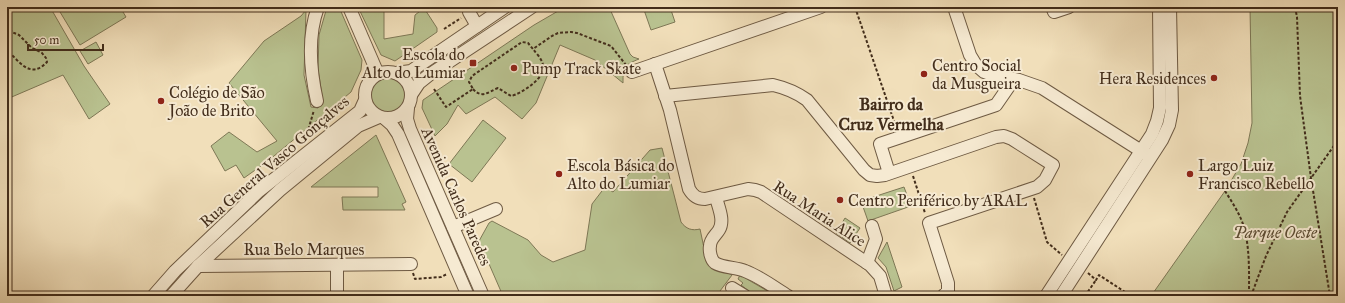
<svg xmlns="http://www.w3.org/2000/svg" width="1345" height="303" viewBox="0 0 1345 303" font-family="'IM FELL Great Primer',serif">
	<rect width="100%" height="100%" fill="#f1dfba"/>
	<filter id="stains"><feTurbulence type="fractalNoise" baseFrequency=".005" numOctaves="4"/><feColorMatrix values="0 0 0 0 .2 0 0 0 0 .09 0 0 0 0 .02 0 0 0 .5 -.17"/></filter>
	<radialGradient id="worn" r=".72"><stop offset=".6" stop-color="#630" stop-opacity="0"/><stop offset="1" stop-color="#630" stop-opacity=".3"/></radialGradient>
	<g fill="#b9c290" stroke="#7e7856">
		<path d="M7,7H50L84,66L110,104L89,119L63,75L7,99Z"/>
		<path d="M57,7H120L126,17L80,45Z"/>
		<path d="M327,7H339L362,60L361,70L351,92L268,161L244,178L236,165L225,171L211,146L229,132L257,152L277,141L229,83L264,41L301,16L306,10L304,75L311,107L318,108L323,102L318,69L319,35Z"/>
		<path d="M358,7H384V39L413,34L415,15L424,8L437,28V32L395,61L381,55Z"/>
		<path d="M565,7H609L630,54L633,57L639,59C624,65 623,67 623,83L595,60L560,45L536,103L522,119L495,97L466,114L458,105L447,124L435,136L422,108L423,100L534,25Z"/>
		<path d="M643,7H670L675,22L651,30Z"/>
		<path d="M1250,7H1338V296H1151L1225,191L1241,164L1248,143L1252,123Z"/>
		<path d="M96,42L103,55L88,64L80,51Z"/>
		<circle cx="388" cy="95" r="17"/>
		<path d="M483,120L506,138L472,182L449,164Z"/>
		<path d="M376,135L406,202L402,204L405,210H343L342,197H378V187H311Z"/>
		<path d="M662,148L681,222C686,229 692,231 700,229L707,262L732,275L717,295L718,296H638L621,293L613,296H503L479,241L489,223L492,221L528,240L541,255L553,262L585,250L592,204L605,187L613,192L650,150Z"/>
		<path d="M904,187L911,206L868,221L861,201Z"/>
		<path d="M845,218L860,228L850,243L836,233Z"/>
		<path d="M887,242L902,287L894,291L886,267L878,258Z"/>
		<path d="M740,275L776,296H755L741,285L743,283L738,279Z"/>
	</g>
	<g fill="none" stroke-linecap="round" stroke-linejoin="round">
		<g stroke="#6e5a43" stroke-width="14">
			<g id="minor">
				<path d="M349,7L378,74"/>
				<path d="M954,7L970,55L976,65L984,72L992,75L1019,80L1042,88L1146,154"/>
				<path d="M1052,7L1054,12L1069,7"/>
				<path d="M469,12L477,26"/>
				<path d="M655,64L670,110L689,189C693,196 697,199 705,199L748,189L755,190L761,192L870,265L880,276L886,296"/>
				<circle cx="388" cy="95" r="23"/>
				<path d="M632,72L821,7"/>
				<path d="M396,73L411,71L505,7"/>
				<path d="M411,95L419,83L429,75L532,7"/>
				<path d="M665,96L773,85C786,88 796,92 807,100L864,170L870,175L877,176L885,175L996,137L1004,136L1012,139L1053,165L1045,180L1037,187L929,223L948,283V291L943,296"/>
				<path d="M317,101C310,70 307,37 318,7"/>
				<path d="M408,108L407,119L410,129L483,296"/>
				<path d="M384,118L392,125L398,134L468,296"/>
				<path d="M889,173L880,144L996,105L1014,79"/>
				<path d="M716,197C718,207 725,220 719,230C716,235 710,239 710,246C709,251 711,260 715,263C723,268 736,267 745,271C759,276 775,288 788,296"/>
				<path d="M453,227L496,209"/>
				<path d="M867,263L876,239L872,226"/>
				<path d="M198,266L411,264"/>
				<path d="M732,288L745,296"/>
				<path d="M153,296L175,271L259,191L360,111L365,100"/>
				<path d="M171,296L198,266L280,190L358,126L379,117"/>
				<path d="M337,296V265"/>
				<path d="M1046,296L1152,134L1157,121L1160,108L1159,7"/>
				<path d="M1061,296L1162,140L1169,125L1172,110L1170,7"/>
			</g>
		</g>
		<g stroke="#422d1b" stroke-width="2" stroke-dasharray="3 2" stroke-linecap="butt">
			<path d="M855,7L896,127"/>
			<path d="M1295,7L1297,17L1300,96L1311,178L1330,296"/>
			<path d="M7,25L12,32L19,35L31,47L42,53L46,58L47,62C30,80 19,61 7,50"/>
			<path d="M444,29L461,18"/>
			<path d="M434,89L446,107L473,89L469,82L472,76L522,42L528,43L533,49L552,36L558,33L571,32L577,33L611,46L626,65"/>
			<path d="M473,89C482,99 488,92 498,88L511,96C521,94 547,77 543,65C542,59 536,53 533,49"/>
			<path d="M307,134L314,110"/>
			<path d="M913,176L925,213"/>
			<path d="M1225,191C1232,202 1240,214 1244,227C1250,249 1249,274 1249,296"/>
			<path d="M1034,198L1047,242L1062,255"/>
			<path d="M413,273L415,279L441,277L447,274"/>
			<path d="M1088,273L1096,280L1099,275L1125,292L1123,296"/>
			<path d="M1085,296L1096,280"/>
			<path d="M1128,296L1129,294L1133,296"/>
			<path d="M1251,296L1266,256L1287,212L1338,140"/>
		</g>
		<use href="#minor" stroke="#f6ead2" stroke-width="12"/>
	</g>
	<g fill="#8f2418" stroke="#f6ead2" stroke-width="1.5">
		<rect x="469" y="59" width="8" height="8" rx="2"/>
		<circle cx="514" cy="68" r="4"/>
		<circle cx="924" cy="74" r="4"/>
		<circle cx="1214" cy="78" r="4"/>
		<circle cx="161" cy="101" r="4"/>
		<circle cx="559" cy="174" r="4"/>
		<circle cx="1190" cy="174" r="4"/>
		<circle cx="840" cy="200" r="4"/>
	</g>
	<g text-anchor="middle" stroke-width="4" stroke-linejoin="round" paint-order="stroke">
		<g font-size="16" fill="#422d1b" stroke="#f6ead2" text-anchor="start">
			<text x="465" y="60" text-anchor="end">Escola do<tspan x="465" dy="18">Alto do Lumiar</tspan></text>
			<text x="932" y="71">Centro Social<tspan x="932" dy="18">da Musgueira</tspan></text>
			<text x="522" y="74">Pump Track Skate</text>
			<text x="1206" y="84" text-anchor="end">Hera Residences</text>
			<text x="169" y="98">Colégio de São<tspan x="169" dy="18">João de Brito</tspan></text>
			<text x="567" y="171">Escola Básica do<tspan x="567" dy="18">Alto do Lumiar</tspan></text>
			<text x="1198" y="171">Largo Luiz<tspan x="1198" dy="18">Francisco Rebello</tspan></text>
			<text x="848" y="206">Centro Periférico by ARAL</text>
		</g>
		<g font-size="16" fill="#422d1b" stroke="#f6ead2">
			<text transform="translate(274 161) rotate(-41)" y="6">Rua General Vasco Gonçalves</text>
			<text transform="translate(457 196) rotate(66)" y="6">Avenida Carlos Paredes</text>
			<text transform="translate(820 213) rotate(33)" y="6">Rua Maria Alice</text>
			<text x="304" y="255">Rua Belo Marques</text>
		</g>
		<g font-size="16" font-style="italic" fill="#5a4b32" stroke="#f6ead2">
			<text x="1275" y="238">Parque Oeste</text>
		</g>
		<g font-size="17" font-weight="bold" fill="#422d1b" stroke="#f6ead2">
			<text x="891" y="110">Bairro da<tspan x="891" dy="20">Cruz Vermelha</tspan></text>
		</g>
	</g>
	<rect width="1345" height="303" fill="none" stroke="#f1dfba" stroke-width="24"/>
	<rect x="8" y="8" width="1329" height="287" fill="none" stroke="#422d1b" stroke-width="2"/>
	<rect x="12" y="12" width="1321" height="279" fill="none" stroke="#422d1b"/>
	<path d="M28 44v6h75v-6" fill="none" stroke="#422d1b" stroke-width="2"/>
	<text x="34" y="44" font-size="12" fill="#422d1b" stroke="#f6ead2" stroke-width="3" paint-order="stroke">50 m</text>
	<rect width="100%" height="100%" filter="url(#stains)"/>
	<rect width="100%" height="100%" fill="url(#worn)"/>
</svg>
